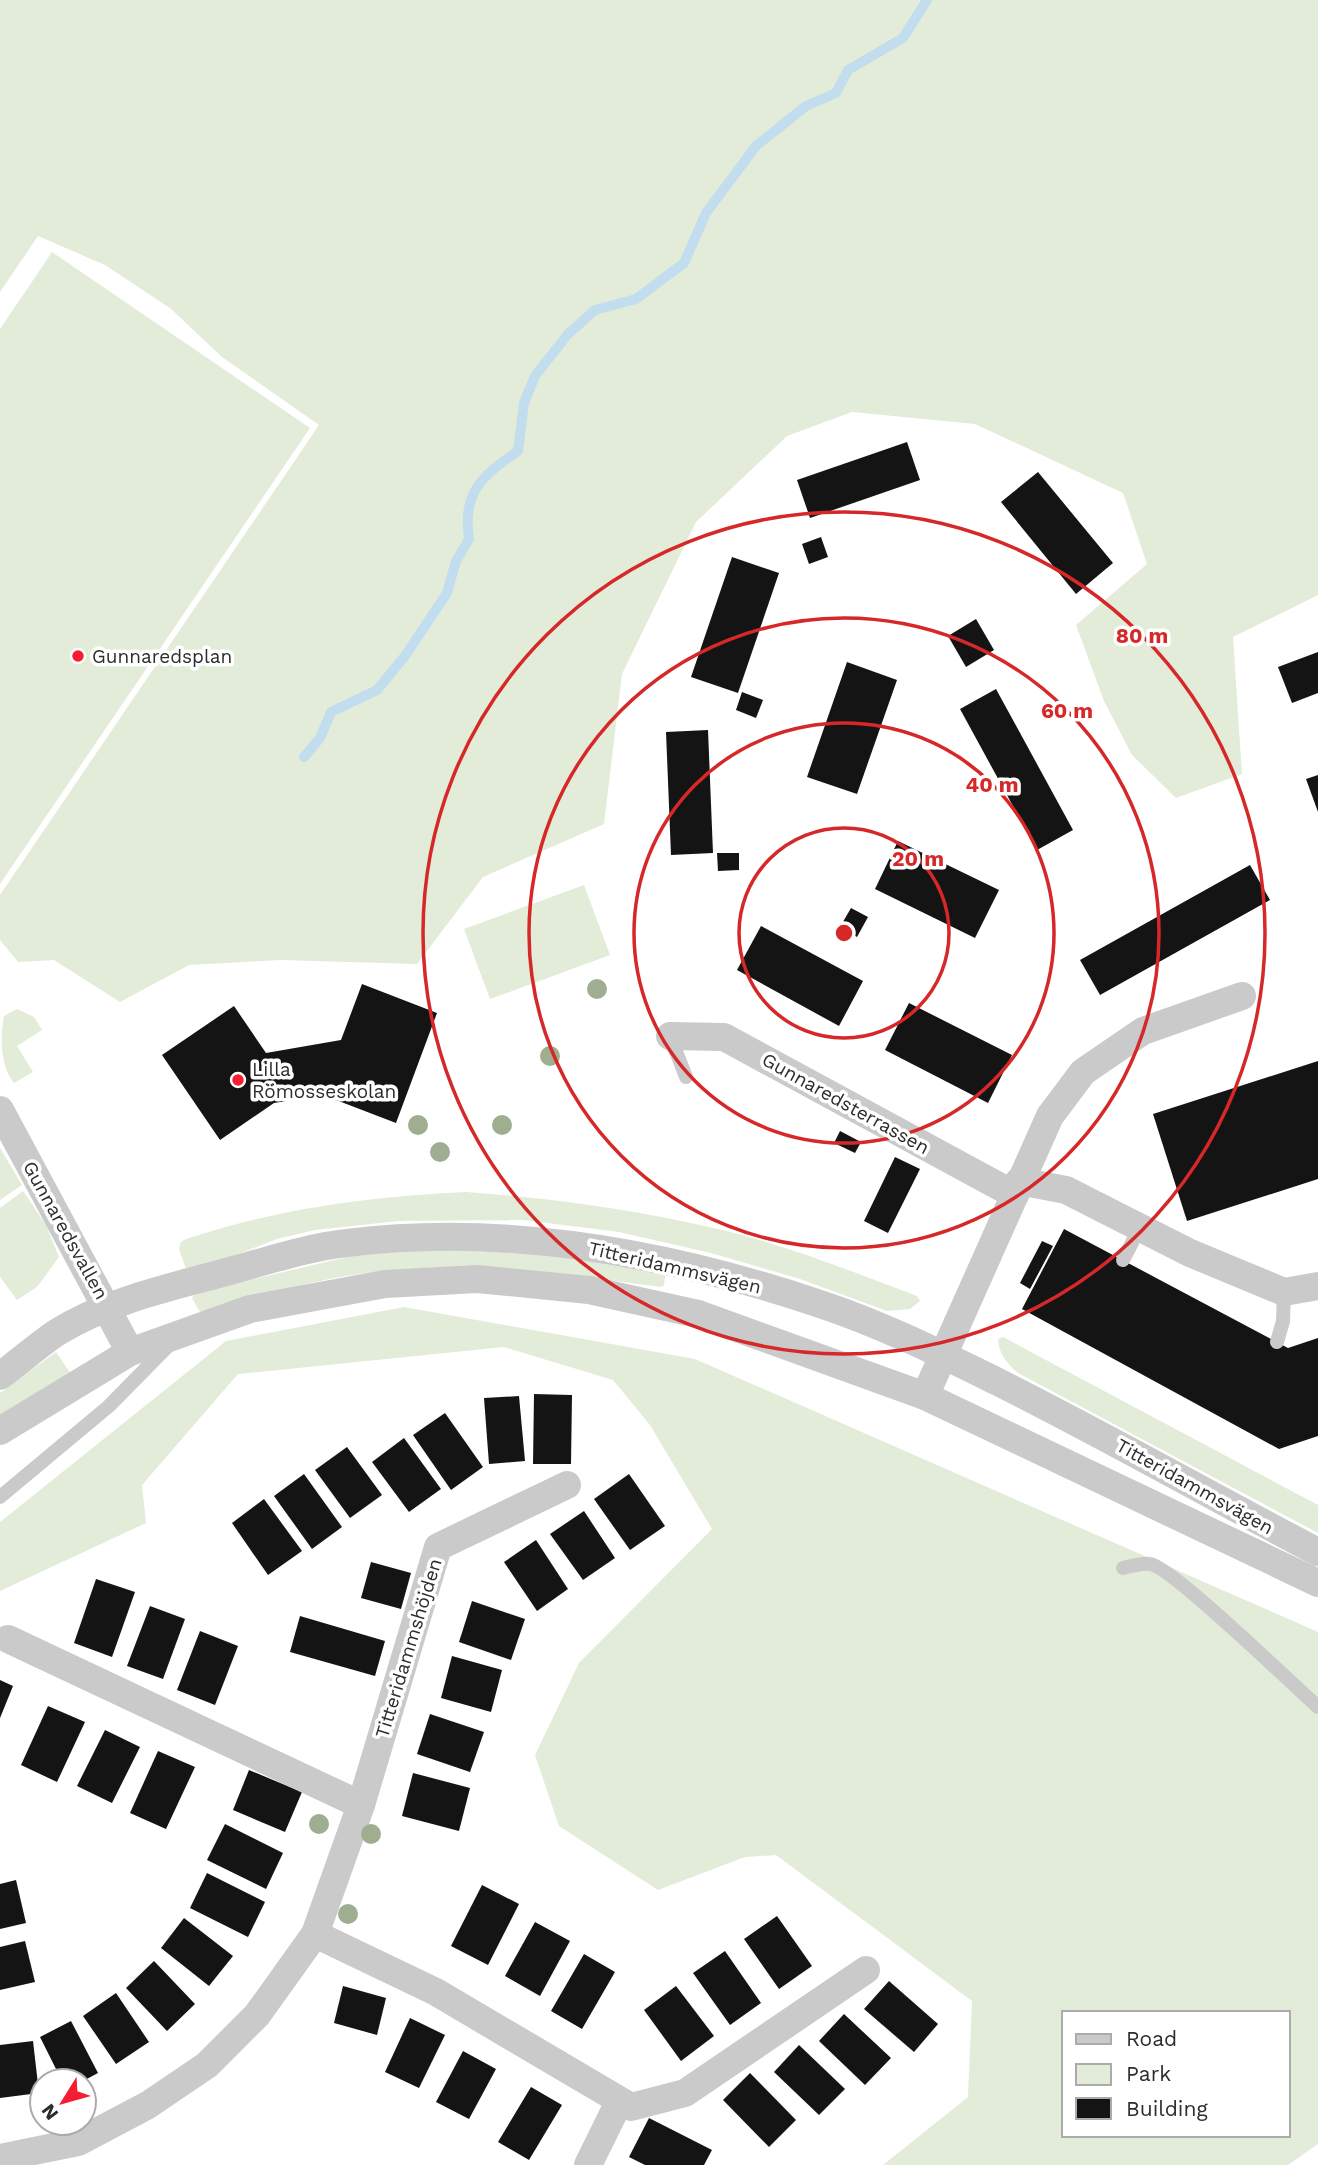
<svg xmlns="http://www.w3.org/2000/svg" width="1318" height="2165" viewBox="0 0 1318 2165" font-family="'Work Sans',sans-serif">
	<rect width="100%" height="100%" fill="#fff"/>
	<g fill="#e3ecd8" fill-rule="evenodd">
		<path d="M0,0H1318V595L1233,637L1242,774L1176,798L1132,755L1104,701L1076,625L1147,564L1123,493L975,424L852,412L787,436L696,522L622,674L604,824L483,877L417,964L280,960L189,965L120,1002L54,960L18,962L0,940V895L319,425L222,357L170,308L105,265L38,236L0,292Z"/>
		<path d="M52,252L310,428L0,884V329Z"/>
		<path d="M584,885L610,955L490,999L464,929Z"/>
		<path d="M17,1009L34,1017L42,1030L17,1046L33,1072L14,1083C0,1066 0,1037 4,1016Z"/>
		<path d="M0,1148L22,1185L0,1200Z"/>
		<path d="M23,1191L46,1225L59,1257L37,1287L17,1300L0,1277V1208Z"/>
		<path d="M466,1192C550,1198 632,1209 714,1228C783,1244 851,1271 917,1296L920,1301L910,1309L887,1311L800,1279L711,1253L619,1232L523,1220L398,1221L315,1230L277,1239L202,1268L186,1269L179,1249L181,1242L186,1239C281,1208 367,1197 466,1192Z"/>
		<path d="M520,1249L654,1271L665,1276L664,1285L661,1287C557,1273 451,1260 346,1276C296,1284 250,1301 200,1312L192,1298L195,1293L347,1257L401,1251Z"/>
		<path d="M404,1307L695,1359L1318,1632V2144L1288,2165H883L968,2097L972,2001L776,1855L745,1857L658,1890L559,1826L535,1755L579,1663L712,1529L650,1425L613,1380L504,1347L238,1374L142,1485L146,1523L0,1591V1522L226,1341ZM1064,2013H1288V2135H1064Z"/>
		<path d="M1003,1337L1318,1505V1533L1018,1373C1008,1365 998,1353 998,1339Z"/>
		<path d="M56,1352L71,1374L0,1420V1393Z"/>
	</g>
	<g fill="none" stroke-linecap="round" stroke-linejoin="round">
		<path stroke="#c2deee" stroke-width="10" d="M304,757L320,738L331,712L377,690L405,656L447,593L456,561L469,539C462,492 482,476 518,451L524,403L535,376L568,334L595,310L636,299L684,263L706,213L756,146L806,106L836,93L848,70L903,38L927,0"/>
	</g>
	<g fill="#141414">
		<path d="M907,442L920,480L810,518L797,480Z"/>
		<path d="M1038,472L1113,563L1076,594L1001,502Z"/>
		<path d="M821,537L828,557L809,564L802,544Z"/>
		<path d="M732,557L779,573L738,693L691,677Z"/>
		<path d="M976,619L994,650L966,667L948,636Z"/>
		<path d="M1318,652V693L1292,703L1278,667Z"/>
		<path d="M847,662L897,680L857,794L807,777Z"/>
		<path d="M996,689L1073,830L1037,850L960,709Z"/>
		<path d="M742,692L763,700L756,718L736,710Z"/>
		<path d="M708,730L713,853L671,855L666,732Z"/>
		<path d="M1318,775V812L1306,779Z"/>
		<path d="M898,841L999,890L975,938L875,889Z"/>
		<path d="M717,853H739V870L718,871Z"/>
		<path d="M1250,865L1270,900L1100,995L1080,960Z"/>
		<path d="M851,908L868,917L857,937L840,927Z"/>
		<path d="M761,926L863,981L839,1026L737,970Z"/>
		<path d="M362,984L437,1013L396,1123L323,1095L274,1103L220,1140L162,1055L234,1006L266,1053L341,1040Z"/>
		<path d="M909,1003L1012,1055L988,1103L885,1050Z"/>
		<path d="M1318,1061V1179L1187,1221L1153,1114Z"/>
		<path d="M840,1131L861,1142L855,1153L834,1143Z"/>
		<path d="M895,1157L920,1169L888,1233L864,1221Z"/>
		<path d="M1064,1229L1288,1348L1318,1338V1436L1279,1449L1022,1309Z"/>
		<path d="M1042,1241L1053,1246L1030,1289L1020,1283Z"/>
		<path d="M534,1394L572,1395L571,1464H533Z"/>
		<path d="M519,1396L525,1461L489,1464L484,1398Z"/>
		<path d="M445,1413L483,1467L451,1490L413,1435Z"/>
		<path d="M404,1438L441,1489L409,1512L372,1462Z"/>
		<path d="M347,1447L382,1495L350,1518L315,1470Z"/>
		<path d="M304,1474L342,1527L312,1549L274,1496Z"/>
		<path d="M629,1474L665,1526L630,1550L594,1499Z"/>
		<path d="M264,1499L302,1551L268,1575L232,1523Z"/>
		<path d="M584,1511L615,1558L583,1580L550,1534Z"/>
		<path d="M536,1540L568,1589L537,1611L504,1562Z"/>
		<path d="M371,1562L411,1573L401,1609L361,1598Z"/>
		<path d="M96,1579L135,1592L112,1657L74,1643Z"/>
		<path d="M472,1601L525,1619L511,1660L459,1642Z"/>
		<path d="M150,1606L185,1619L163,1679L127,1666Z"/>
		<path d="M300,1616L385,1641L375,1676L290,1652Z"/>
		<path d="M200,1631L238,1646L215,1705L177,1690Z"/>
		<path d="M452,1656L502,1670L491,1712L441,1698Z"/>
		<path d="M0,1680L13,1686L0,1718Z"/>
		<path d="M48,1706L85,1722L57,1782L21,1765Z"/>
		<path d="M430,1714L484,1732L470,1772L417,1754Z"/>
		<path d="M105,1730L140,1747L112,1803L77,1786Z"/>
		<path d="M158,1751L195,1767L166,1829L130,1813Z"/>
		<path d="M249,1770L302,1792L285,1832L233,1810Z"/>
		<path d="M413,1773L470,1788L459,1831L402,1816Z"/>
		<path d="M225,1824L283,1853L266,1889L207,1860Z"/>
		<path d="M207,1873L265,1902L248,1937L190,1908Z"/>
		<path d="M16,1880L26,1923L0,1929V1884Z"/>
		<path d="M482,1885L519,1904L488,1965L451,1946Z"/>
		<path d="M777,1916L812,1966L779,1989L744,1939Z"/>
		<path d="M184,1918L233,1956L209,1986L161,1948Z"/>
		<path d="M535,1922L570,1941L540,1996L505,1976Z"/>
		<path d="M25,1941L35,1982L0,1990V1947Z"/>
		<path d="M725,1951L761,2003L730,2025L693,1973Z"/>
		<path d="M584,1954L615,1972L582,2029L551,2011Z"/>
		<path d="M154,1961L195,2004L167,2031L126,1988Z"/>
		<path d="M889,1981L938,2024L914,2052L864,2009Z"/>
		<path d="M343,1986L386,1998L377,2035L334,2023Z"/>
		<path d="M676,1986L714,2036L681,2061L644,2010Z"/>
		<path d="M116,1993L149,2042L116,2064L83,2016Z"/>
		<path d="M844,2014L891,2058L865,2085L819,2041Z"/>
		<path d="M410,2018L445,2035L419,2088L385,2072Z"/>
		<path d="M71,2021L98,2073L83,2081H62L40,2037Z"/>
		<path d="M33,2041L39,2093L0,2098V2045Z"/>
		<path d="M799,2045L845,2089L819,2115L774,2072Z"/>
		<path d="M463,2051L496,2069L469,2119L436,2102Z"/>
		<path d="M750,2073L796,2120L769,2147L723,2100Z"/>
		<path d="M531,2087L562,2105L529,2160L498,2142Z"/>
		<path d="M649,2118L712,2150L704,2165H645L629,2157Z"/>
	</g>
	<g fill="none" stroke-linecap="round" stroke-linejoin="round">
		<g stroke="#cacaca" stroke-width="14">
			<path d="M670,1036L686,1077"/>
			<path d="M1123,1260L1139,1229"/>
			<path d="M1277,1342L1283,1321L1284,1292"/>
			<path d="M0,1497L109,1406L168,1346"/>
			<path d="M1123,1568C1131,1566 1142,1563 1150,1564C1171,1566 1293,1685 1318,1707"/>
		</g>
		<g stroke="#cacaca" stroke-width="28">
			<path d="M670,1036L724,1037L1015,1195"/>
			<path d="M0,1110L130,1352"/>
			<path d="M1019,1181L1066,1190L1190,1253L1284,1292L1318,1286"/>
			<path d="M0,1376C19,1362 37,1346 56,1333C110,1299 177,1286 237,1269C273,1259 310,1247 347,1243C508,1223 670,1253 823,1305C883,1325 941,1354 998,1382C1106,1436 1211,1496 1318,1552"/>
			<path d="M925,1396L1050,1116L1083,1072L1143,1031L1242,996"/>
			<path d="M0,1431L130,1352L250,1309L385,1284L477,1279L589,1290L698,1314L925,1396L1318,1583"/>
			<path d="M8,1639L361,1805"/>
			<path d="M315,1934L436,1992L631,2107L685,2093L866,1970"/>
			<path d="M0,2158L78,2142L148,2105L207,2065L257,2015L315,1934L361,1805L438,1547L567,1485"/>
			<path d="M588,2165L619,2102"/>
		</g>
	</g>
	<g fill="#9fae90">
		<circle cx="597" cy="989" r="10"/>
		<circle cx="550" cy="1056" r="10"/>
		<circle cx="418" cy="1125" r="10"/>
		<circle cx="502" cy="1125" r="10"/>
		<circle cx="440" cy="1152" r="10"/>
		<circle cx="319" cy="1824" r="10"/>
		<circle cx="371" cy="1834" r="10"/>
		<circle cx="348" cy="1914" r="10"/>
	</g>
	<g fill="none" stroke="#d62828" stroke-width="3.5">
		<circle cx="844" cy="933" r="105"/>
		<circle cx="844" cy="933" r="210"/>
		<circle cx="844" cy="933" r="315"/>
		<circle cx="844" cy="933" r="421"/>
	</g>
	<g fill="#f51d32" stroke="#fff" stroke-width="2.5">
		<circle cx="78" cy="656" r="7"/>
		<circle cx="238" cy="1080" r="7"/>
	</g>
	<g text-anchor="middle" stroke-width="7" stroke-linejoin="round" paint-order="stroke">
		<g font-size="19" fill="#2d2d2d" stroke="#fff" text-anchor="start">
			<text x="92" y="663">Gunnaredsplan</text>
			<text x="252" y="1076">Lilla<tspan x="252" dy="22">Römosseskolan</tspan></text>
		</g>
		<g font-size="19" fill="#2d2d2d" stroke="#fff">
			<text transform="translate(846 1103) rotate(29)" y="7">Gunnaredsterrassen</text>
			<text transform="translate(66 1230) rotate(61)" y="7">Gunnaredsvallen</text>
			<text transform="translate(675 1267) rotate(13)" y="7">Titteridammsvägen</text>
			<text transform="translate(1195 1486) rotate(29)" y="7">Titteridammsvägen</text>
			<text transform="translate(408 1648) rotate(-73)" y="7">Titteridammshöjden</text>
		</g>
	</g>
	<circle cx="844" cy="933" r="10" fill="#d62828" stroke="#fff" stroke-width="3.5"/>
	<g font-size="21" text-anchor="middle" font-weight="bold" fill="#d62828" stroke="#fff" stroke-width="7" stroke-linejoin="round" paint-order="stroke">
		<text x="1142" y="643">80 m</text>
		<text x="1067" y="718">60 m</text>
		<text x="992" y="792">40 m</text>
		<text x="918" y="866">20 m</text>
	</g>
	<rect x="1062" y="2011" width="228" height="126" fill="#ffffff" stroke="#ababab" stroke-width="2"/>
	<rect x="1076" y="2034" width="35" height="10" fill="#cacaca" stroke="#ababab" stroke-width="2"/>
	<text x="1126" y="2046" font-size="21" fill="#2d2d2d">Road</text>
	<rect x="1076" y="2064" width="35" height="21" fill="#e3ecd8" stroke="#ababab" stroke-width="2"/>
	<text x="1126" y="2081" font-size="21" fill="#2d2d2d">Park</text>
	<rect x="1076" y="2098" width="35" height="21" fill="#141414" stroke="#ababab" stroke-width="2"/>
	<text x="1126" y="2116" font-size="21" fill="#2d2d2d">Building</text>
	<g transform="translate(63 2102) rotate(233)"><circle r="33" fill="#ffffff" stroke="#ababab" stroke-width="2"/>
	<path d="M0-5L12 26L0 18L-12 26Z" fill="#f51d32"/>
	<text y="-10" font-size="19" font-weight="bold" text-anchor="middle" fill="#2d2d2d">N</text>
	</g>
</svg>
